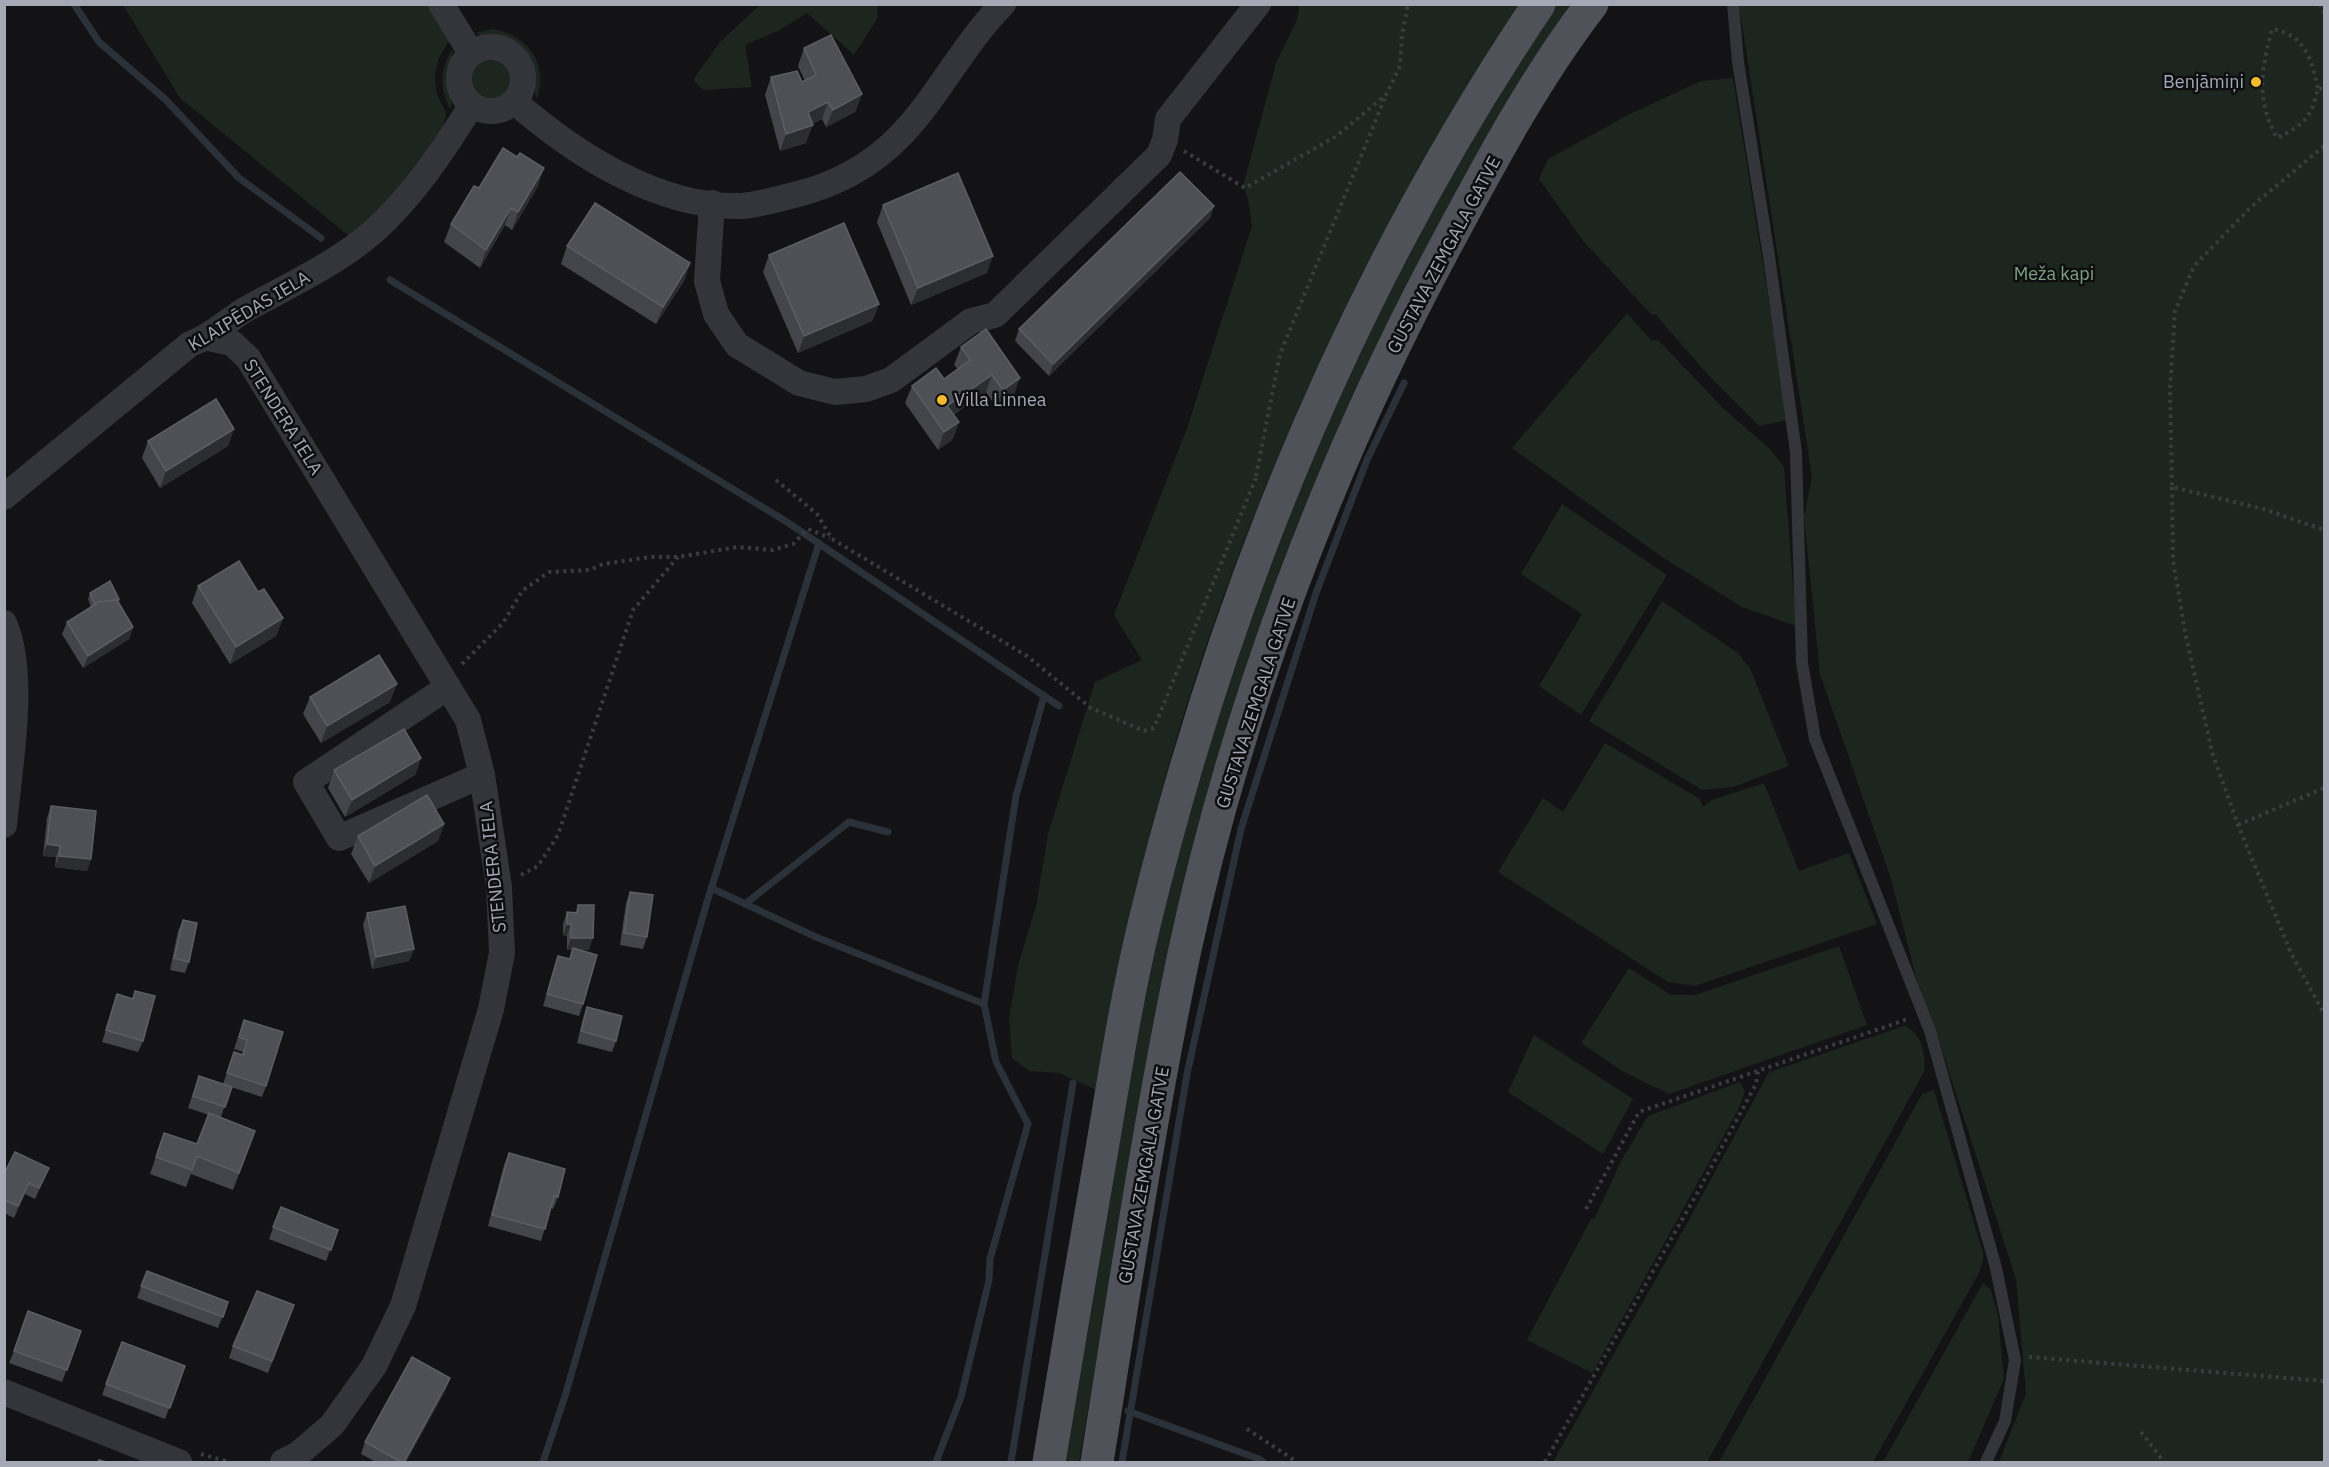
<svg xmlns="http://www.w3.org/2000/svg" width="2329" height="1467" viewBox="0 0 2329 1467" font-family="'IBM Plex Sans',sans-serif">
	<rect width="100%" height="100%" fill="#131315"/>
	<g fill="#1d251f">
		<path d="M761,4H878V5L877,19L854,55L807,13L780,30L745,45L752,87L703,90L693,80L720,42Z"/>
		<path d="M123,5H430L450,41C436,57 432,76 438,97C440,101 445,109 446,114C447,133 390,202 374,215C366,223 357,229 349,236L180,98Z"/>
		<path d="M1300,5H1522C1450,130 1370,254 1309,386C1235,549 1172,730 1133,905C1119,966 1109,1029 1097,1090L1059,1073L1029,1071L1012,1058L1009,1019L1018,966L1036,906L1048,834L1095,682L1142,660L1114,615L1187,428L1252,226L1248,199L1243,186L1276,63L1296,22Z"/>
		<path d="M1555,5H1575L1344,416L1296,528L1247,664L1191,857L1151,1045L1079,1462H1064L1145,988L1175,853L1233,658L1331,407L1428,214Z"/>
		<path d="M1739,5H2324V1462H1999L2026,1393L2016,1279L1936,1032L1918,985L1891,879L1820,674L1804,517L1812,477Z"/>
		<path d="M493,29C528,35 549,64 537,99C530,79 532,51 507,42C497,38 485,37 475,33Z"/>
		<path d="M453,48L450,74L452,105L450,109C439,88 440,68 453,48Z"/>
		<circle cx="491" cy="79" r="20"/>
		<path d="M1733,78L1788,420L1759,426L1709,376L1655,314L1652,315L1584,242L1539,179L1548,159L1630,114L1701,81Z"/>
		<path d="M1627,313L1651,340H1658L1725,410L1770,449L1784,467L1796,626L1742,607L1659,555L1512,448Z"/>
		<path d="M1562,504L1667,575L1581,715L1539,686L1582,614L1521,574Z"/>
		<path d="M1662,601L1738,653L1750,668L1789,766L1733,787L1702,790L1589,721Z"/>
		<path d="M1605,743L1700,799L1703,807L1712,800L1764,783L1799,871L1849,853L1877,924L1695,986L1668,982L1498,872L1543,798L1563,812Z"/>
		<path d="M1839,946L1867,1025L1669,1094L1622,1071L1581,1043L1629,968L1671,995H1695Z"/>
		<path d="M1904,1026C1922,1032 1926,1055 1924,1072L1707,1462H1553L1684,1229L1769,1072Z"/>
		<path d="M1534,1035L1633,1099L1603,1154L1508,1092Z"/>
		<path d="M1740,1082L1745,1091L1738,1110L1592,1373L1527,1340L1591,1219L1595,1218L1621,1161L1648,1116Z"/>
		<path d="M1934,1090L1984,1256L1979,1273L1873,1462H1719L1922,1094Z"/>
		<path d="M1983,1283L1991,1290L1998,1315L2004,1379L1968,1462H1883Z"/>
	</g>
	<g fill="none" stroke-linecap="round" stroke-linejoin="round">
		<g stroke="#2a3139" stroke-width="7">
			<path d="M74,4L99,42L165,99L239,178L321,238"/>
			<path d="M390,280L787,522L1059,706"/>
			<path d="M711,888L816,937L984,1004"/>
			<path d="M745,904L849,822L888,832"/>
			<path d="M1128,1411L1259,1459L1263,1462"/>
			<path d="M543,1462L565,1396L707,902L819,543"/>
			<path d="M936,1462L961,1397L989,1280L990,1259L1028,1124L996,1062L984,1004L1016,796L1044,696"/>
			<path d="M1011,1462L1073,1083"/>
			<path d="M1122,1462L1187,1074L1241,829L1316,593L1367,460L1404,383"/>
		</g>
		<g stroke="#3a3c41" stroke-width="4" stroke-dasharray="3 4.5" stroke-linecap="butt">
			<path d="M2320,4L2324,13"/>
			<path d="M2318,88C2311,58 2305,35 2272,29C2261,70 2256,100 2277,138C2305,124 2311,118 2318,88L2324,89"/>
			<path d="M2324,146L2251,207L2194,266L2175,311L2170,389L2172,487L2267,510L2324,530"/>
			<path d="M1184,151L1245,188L1335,137L1386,95L1400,66L1402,35L1408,4"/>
			<path d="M1256,476L1280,354L1386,95"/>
			<path d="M776,480L817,514L832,539L1027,656L1091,708L1144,731L1154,728L1257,475"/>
			<path d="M2172,487L2173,560L2185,632L2212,752L2238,825L2291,953L2324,1014"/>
			<path d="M462,664L503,623L522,591L549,572L590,570L603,564L650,557H678L738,547L773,550L793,544L808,529L830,538"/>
			<path d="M2238,825L2324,788"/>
			<path d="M521,875L538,866L558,835L633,610L678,557"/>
			<path d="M1586,1209L1639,1112L1908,1019"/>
			<path d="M2029,1357L2324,1381"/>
			<path d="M1247,1429L1297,1462"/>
			<path d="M2141,1432L2164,1462"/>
			<path d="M201,1454L229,1462"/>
			<path d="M1545,1462L1700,1188L1756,1084L1758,1071"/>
		</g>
		<path stroke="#34353a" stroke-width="12" d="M1733,4L1738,62L1769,256L1796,452L1802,663L1815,739L1930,1031L1996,1268L2015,1360L2005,1421L1986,1462"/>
		<g stroke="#34353a" stroke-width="26">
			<path d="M441,4L471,53"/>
			<circle cx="491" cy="79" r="32"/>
			<path d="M515,102C575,154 658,208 741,206C759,205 777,199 794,195C836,185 870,167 900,136C939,96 963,44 1003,4"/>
			<path d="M712,203L707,281L716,314L737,345L799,383L835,392L866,389L891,380L971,321L995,315L1159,155L1165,140L1168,119L1258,4"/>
			<path d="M208,338L232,343L248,358L468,720L482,775L499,887L502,953L491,1009L403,1306L374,1366L332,1425L297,1455L283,1462"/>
			<path d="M4,497L190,344C213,336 227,320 248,308C290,285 337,263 373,232C413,196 443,151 471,106"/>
			<path d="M4,623C27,675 9,768 4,825"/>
			<path d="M448,687L306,782L339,838L482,775"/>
			<path d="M4,1392L179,1462"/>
		</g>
		<g stroke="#505259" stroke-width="33">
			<path d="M1049,1462C1066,1360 1083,1257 1101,1155C1114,1078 1126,1000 1144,925C1223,597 1351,284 1539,4"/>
			<path d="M1097,1462C1124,1293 1149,1122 1184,954C1237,708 1327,466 1446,245C1490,163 1535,78 1592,4"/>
		</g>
	</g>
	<g fill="#44454a">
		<path d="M804,48L862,94L855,112L826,127L822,119L812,124L806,143L780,151L765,95L771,77L802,82L805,81L798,66Z"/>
		<path d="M538,186L512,230L505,225L480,268L444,242L451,224L479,188Z"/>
		<path d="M883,205L987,273L911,305L877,222Z"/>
		<path d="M1214,206L1210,218L1049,376L1015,341L1019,329Z"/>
		<path d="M567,246L690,263L684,281L656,324L561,264Z"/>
		<path d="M769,255L879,304L872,321L798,353L763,272Z"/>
		<path d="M961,347L1014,395L996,407L986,392L953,415L959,422L952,440L938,450L905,403L912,386L944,379L958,369L954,365Z"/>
		<path d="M234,429L228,446L160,488L142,458L148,441Z"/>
		<path d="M198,586L258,592L283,618L276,636L230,664L192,603Z"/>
		<path d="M90,593L118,602L133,627L129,639L83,668L62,634L67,622L91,607L88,599Z"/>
		<path d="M310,697L390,702L321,743L303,714Z"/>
		<path d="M421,758L415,775L345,817L328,788L334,770Z"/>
		<path d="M51,806L91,859L87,871L55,867L56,857L43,856L47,818Z"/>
		<path d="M444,824L438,841L369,883L351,854L358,836Z"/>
		<path d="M630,892L647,937L643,949L620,945L626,903Z"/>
		<path d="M578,905L589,950H580L583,1004L579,1016L543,1006L558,956L569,959L572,950H567V936L563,935V924L567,912L575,913Z"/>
		<path d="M367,913L414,949L409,961L372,969L363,925Z"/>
		<path d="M183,920L189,962L185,973L170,970L178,931Z"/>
		<path d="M135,991L143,1041L138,1052L102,1042L117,994L132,999Z"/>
		<path d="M587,1007L616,1041L612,1052L577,1043L583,1019Z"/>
		<path d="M244,1020L266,1086L262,1097L231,1087L221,1117L255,1131L233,1190L191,1174L186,1187L150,1174L164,1133L197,1144L209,1115L188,1108L199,1076L223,1084L234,1052L242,1054L243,1052L234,1049Z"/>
		<path d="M509,1153L558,1197L553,1209L551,1208L541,1241L488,1226L504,1165Z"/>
		<path d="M4,1174L44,1180L35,1199L25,1194L14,1218L4,1213Z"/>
		<path d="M281,1207L338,1230L326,1261L269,1239Z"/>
		<path d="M147,1271L228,1302L218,1328L137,1298Z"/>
		<path d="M294,1305L268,1373L229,1358L233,1346Z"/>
		<path d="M81,1331L62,1382L9,1363L14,1351Z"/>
		<path d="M122,1342L185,1366L165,1419L102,1395Z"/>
		<path d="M450,1378L446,1389L406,1462H376L361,1454L365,1442Z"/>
	</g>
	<g fill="#2c2d30">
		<path d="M862,94L855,112L826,127L833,110Z"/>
		<path d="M828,102L822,119L804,128L813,125L806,143L780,151L786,134L808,112Z"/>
		<path d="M544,168L538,186L512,230L518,212Z"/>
		<path d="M1214,206L1210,218L1049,376L1053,364Z"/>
		<path d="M511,208L505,225L480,268L486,250Z"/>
		<path d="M993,256L987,273L911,305L918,288Z"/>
		<path d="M690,263L684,281L656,324L663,307Z"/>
		<path d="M879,304L872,321L798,353L804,336Z"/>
		<path d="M992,375L986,392L941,423L947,406Z"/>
		<path d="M1020,378L1014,395L996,407L1003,390Z"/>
		<path d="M959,422L952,440L938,450L944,432Z"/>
		<path d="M234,429L228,446L160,488L166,471Z"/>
		<path d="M283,618L276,636L230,664L236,647Z"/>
		<path d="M133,627L129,639L83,668L88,656Z"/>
		<path d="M397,684L390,702L321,743L327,726Z"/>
		<path d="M421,758L415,775L345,817L352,800Z"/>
		<path d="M444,824L438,841L369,883L375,866Z"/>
		<path d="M47,844L60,846L56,857L43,856Z"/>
		<path d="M59,856L91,859L87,871L55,867Z"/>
		<path d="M567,924H571L567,936L563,935Z"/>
		<path d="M571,938H593L589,950H567Z"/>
		<path d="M414,949L409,961L372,969L376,957Z"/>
		<path d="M49,1168L44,1180L35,1199L39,1188Z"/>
		<path d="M29,1183L25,1194L14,1218L18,1206Z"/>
		<path d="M450,1378L446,1389L406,1462H404Z"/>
	</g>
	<g fill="#4f5056" stroke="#5c5e65" stroke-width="1.5">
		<path d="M831,35L862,94L833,110L828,102L808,112L813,125L786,134L771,77L797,71L802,82L816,75L804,48Z"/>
		<path d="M503,148L517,157L520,153L544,168L518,212L511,208L486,250L451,224L474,186L479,188Z"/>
		<path d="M1180,172L1214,206L1053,364L1019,329Z"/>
		<path d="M958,173L993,256L918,288L883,205Z"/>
		<path d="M595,203L690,263L663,307L567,246Z"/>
		<path d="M844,223L879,304L804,336L769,255Z"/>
		<path d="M986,329L1020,378L1003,390L992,375L947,406L959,422L944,432L912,386L936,368L944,379L970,360L961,347Z"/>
		<path d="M216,399L234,429L166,471L148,441Z"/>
		<path d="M239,561L258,592L264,589L283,618L236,647L198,586Z"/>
		<path d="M110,581L119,599L118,602L117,600L99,602L95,605L90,593Z"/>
		<path d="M117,600L133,627L88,656L67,622L99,602Z"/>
		<path d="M379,655L397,684L327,726L310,697Z"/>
		<path d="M404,729L421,758L352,800L334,770Z"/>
		<path d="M427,795L444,824L375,866L358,836Z"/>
		<path d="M51,806L96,811L91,859L59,856L60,846L47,844Z"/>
		<path d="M630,892L653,895L647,937L624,933Z"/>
		<path d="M578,905H594L593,938H571V924H567V912L578,913Z"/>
		<path d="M405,906L414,949L376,957L367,913Z"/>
		<path d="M183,920L197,923L189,962L174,958Z"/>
		<path d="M573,948L597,955L583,1004L547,994L558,956L570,959Z"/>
		<path d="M135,991L155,996L143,1041L106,1030L117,994L133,999Z"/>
		<path d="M587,1007L622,1016L616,1041L581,1031Z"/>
		<path d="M244,1020L283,1032L266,1086L227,1073L234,1052L243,1055L247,1040L239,1037Z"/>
		<path d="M199,1076L232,1087L225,1107L193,1096Z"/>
		<path d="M209,1113L255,1131L239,1173L197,1156L192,1170L156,1157L164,1133L197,1144Z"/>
		<path d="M15,1152L49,1168L39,1188L29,1183L18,1206L4,1200V1174Z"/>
		<path d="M509,1153L565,1169L558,1197L554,1196L545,1229L492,1215Z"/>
		<path d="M281,1207L338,1230L331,1250L273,1227Z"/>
		<path d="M147,1271L228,1302L223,1317L141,1286Z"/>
		<path d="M257,1291L294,1305L272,1361L233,1346Z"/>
		<path d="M28,1311L81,1331L67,1370L14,1351Z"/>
		<path d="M122,1342L185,1366L170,1408L106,1384Z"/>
		<path d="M412,1357L450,1378L404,1462H401L365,1442Z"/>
		<path d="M99,1460L106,1462H98Z"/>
	</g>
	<g fill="#f2bb2e" stroke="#0e0e10" stroke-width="2">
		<circle cx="2256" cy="82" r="6"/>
		<circle cx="942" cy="400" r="6"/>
	</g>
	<g text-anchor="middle" stroke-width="5" stroke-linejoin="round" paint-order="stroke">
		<g font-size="18" fill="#a5a9b6" stroke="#0e0e10" text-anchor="end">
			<text x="2244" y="88">Benjāmiņi</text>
			<text x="954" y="406" text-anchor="start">Villa Linnea</text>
		</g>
		<g font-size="18" fill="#a5a9b6" stroke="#0e0e10">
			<text transform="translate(1444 255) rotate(-62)" y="6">GUSTAVA ZEMGALA GATVE</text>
			<text transform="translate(249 311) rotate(-31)" y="6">KLAIPĒDAS IELA</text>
			<text transform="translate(283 417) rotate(58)" y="6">STENDERA IELA</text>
			<text transform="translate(1256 703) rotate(-72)" y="6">GUSTAVA ZEMGALA GATVE</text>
			<text transform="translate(493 867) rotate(-96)" y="6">STENDERA IELA</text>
			<text transform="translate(1144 1175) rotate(-80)" y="6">GUSTAVA ZEMGALA GATVE</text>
		</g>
		<g font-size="18" fill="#7ca180" stroke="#0e0e10">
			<text x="2054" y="280">Meža kapi</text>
		</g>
	</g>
	<rect width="2329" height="1467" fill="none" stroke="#a5a9b6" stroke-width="12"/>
</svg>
